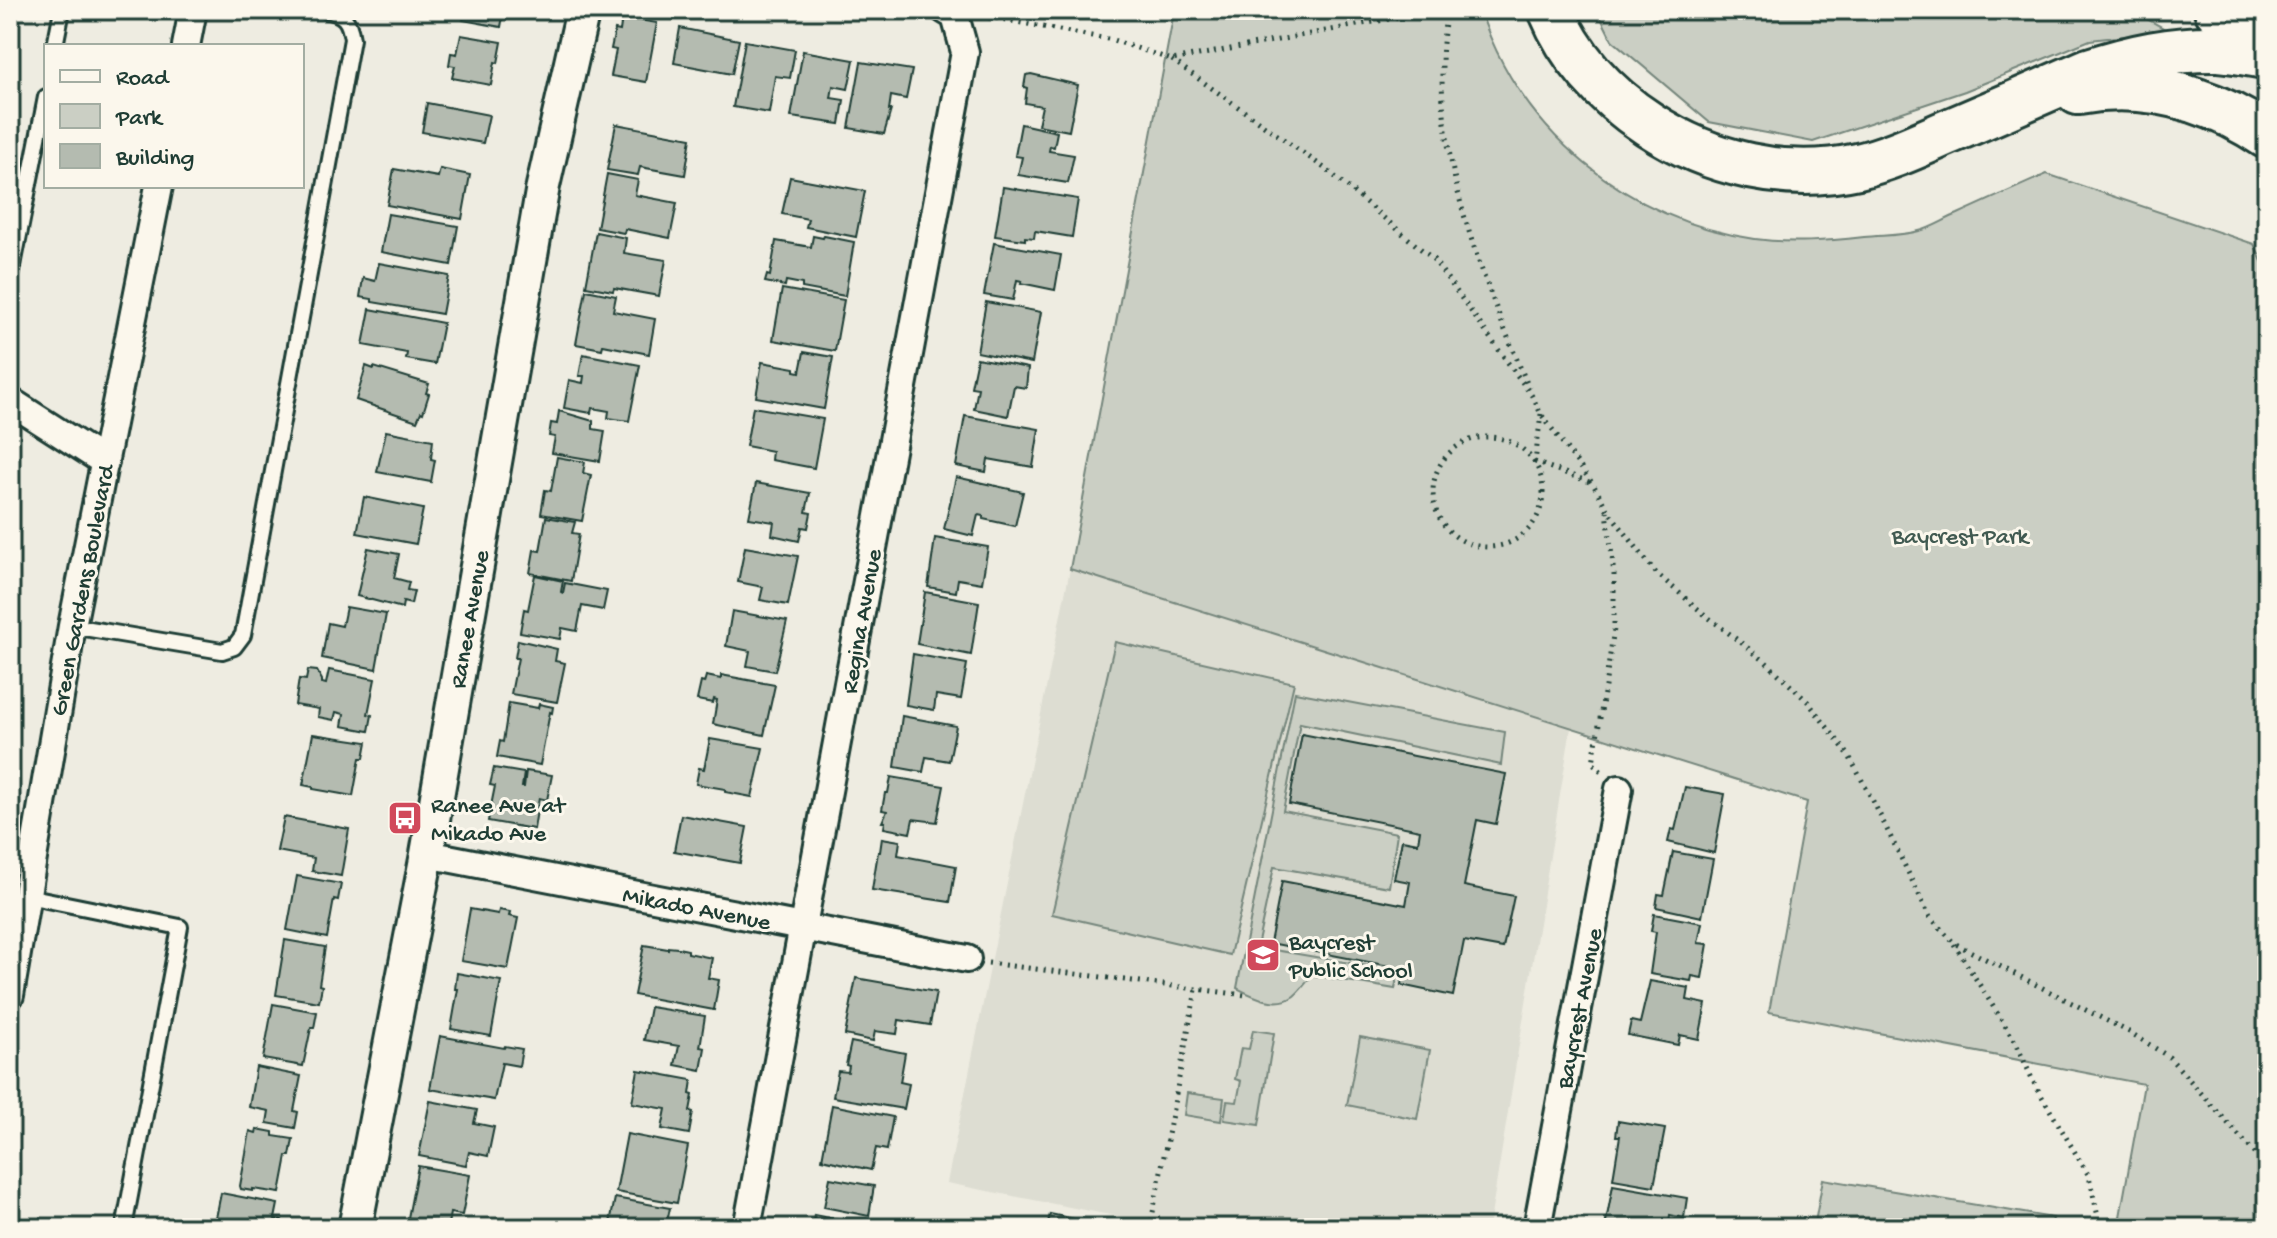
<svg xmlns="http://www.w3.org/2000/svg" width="2277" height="1238" viewBox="0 0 2277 1238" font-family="'Gochi Hand',sans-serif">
	<rect width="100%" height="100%" fill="#eeece1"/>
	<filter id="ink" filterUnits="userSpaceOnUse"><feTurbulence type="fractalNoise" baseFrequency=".0125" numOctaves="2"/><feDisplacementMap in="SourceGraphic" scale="16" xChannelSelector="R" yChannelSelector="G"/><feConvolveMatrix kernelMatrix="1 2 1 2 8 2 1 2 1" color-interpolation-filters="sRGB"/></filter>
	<g filter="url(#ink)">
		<path fill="#ddddd2" d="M1070,569L1571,728L1489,1228H1176L947,1183Z"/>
		<g fill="#cbcfc4" stroke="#75867c" stroke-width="2">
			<path d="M1164,10H1480C1521,133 1627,220 1755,239C1791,244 1828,241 1864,237C1882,235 1902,236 1919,231C1932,228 1945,219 1958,214C1987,201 2017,187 2047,174L2254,244L2267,272V1228H2118L2144,1084L1769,1012L1807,802L1070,569L1174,12Z"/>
			<path d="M1597,10H2131L2169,31L2090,40L1965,91L1813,142L1709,122L1612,40Z"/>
			<path d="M1115,642L1294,683L1230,955L1052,914Z"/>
			<path d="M1295,692L1505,732L1501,765L1300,723L1283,811L1397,833L1389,887L1274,867L1257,947L1398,971L1395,989L1312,975C1307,982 1301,990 1294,996C1277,1009 1253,996 1237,988Z"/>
			<path d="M1253,1030L1274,1033L1259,1125L1224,1120L1227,1101L1237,1102L1241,1081L1235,1079L1241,1048L1249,1049Z"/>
			<path d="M1360,1037L1430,1050L1417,1119L1347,1105Z"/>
			<path d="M1187,1093L1224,1098L1221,1121L1184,1115Z"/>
			<path d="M1823,1179L2053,1218L2051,1228H1814Z"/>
		</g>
		<g fill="#b4bbb0" stroke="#1f3d34" stroke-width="2">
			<path d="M465,10H504L501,27L463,20Z"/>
			<path d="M622,17L657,23L646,82L611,76L616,50L611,49L615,30L620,31Z"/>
			<path d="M680,28L739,40L732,74L674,63Z"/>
			<path d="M461,35L502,42L498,63L495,62L491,85L452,78L455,66L449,65L451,53L457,54Z"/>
			<path d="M745,41L795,50L790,78L775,76L769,113L733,107Z"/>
			<path d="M803,51L854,60L848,89L833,86L831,98L844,100L840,124L791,117Z"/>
			<path d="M861,62L912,70L906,99L891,96L889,110H891L884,134L849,128Z"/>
			<path d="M1031,74L1078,85L1069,131L1038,125L1042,106L1025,103L1027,88L1024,87L1026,75Z"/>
			<path d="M427,103L489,115L483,143L422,132Z"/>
			<path d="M616,124L691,138L685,175L640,167L638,175L607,170Z"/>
			<path d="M1021,124L1057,132L1054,147L1050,146L1049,151L1074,155L1068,183L1018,175L1022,157L1015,156Z"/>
			<path d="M394,169L438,177L440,169L470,175L462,219L387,205Z"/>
			<path d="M607,174L638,180L635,195L677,203L670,238L625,229L624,233L597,228Z"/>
			<path d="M790,177L865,191L856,237L806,227L808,219L782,214Z"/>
			<path d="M1003,187L1078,199L1072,237L1035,231L1034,238L1025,237V240L995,236Z"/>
			<path d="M388,214L458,226L451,265L381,252Z"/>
			<path d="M596,232L626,238L624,253L666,260L659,296L614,288L613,291L586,286Z"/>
			<path d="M813,236L823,238L824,236L854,242L845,296L802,288V284L786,281L785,286L765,282L767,275L770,276L776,241L811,247Z"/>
			<path d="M994,243L1061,255L1055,290L1021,283L1022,281L1017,280L1013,300L984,295Z"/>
			<path d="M379,263L449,276L442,314L372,302V299L360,297L363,278L375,281Z"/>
			<path d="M782,289L844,300L835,351L773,340Z"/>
			<path d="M586,290L616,296L613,311L655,319L649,354L603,345L602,349L576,344Z"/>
			<path d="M986,302L1041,312L1032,363L977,352Z"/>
			<path d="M370,309L443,323L435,364L406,359L407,353L363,345Z"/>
			<path d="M804,352L833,357L824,409L756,397L762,362L795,368V371L800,372Z"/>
			<path d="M583,354L640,365L629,421L608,418L609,411L592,408L591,413L564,408L569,380L583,383L584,376H579Z"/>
			<path d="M977,358L1028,368L1026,388L1014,386L1008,416L974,409L978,388L971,387Z"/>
			<path d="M366,366L374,369V367L429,384L426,393L429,394L423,413L421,412L417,421L356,400Z"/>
			<path d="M753,407L823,419L814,468L771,460L772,451L746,446Z"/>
			<path d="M559,411L593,421V429L605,431L600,461L552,453L555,437L549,436L551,423L557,424Z"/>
			<path d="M965,416L1039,429L1033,467L988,459L986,472L956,466Z"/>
			<path d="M386,431L433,440L431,459L435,460L431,482L377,472Z"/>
			<path d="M557,457L585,462L583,473L591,475L582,521L541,514L545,490L551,491Z"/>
			<path d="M956,477L1023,492L1015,526L983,519V516L978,515L973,536L944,529Z"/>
			<path d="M756,483L810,493L806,512L811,513L808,528L802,527L799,541L772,535L774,522L749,518Z"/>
			<path d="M364,497L423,509L416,544L357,533Z"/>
			<path d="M546,517L575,522L572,533L579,534L571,581L530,573L534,550L540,551Z"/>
			<path d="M935,538L988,547L982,583L958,579L956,592L928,587Z"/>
			<path d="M745,547L798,556L788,605L760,600L763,587L738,582Z"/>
			<path d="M368,548L399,554L394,578L409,582L407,590L414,591L411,604L403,602L402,608L357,596Z"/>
			<path d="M535,575L563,581L561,592L563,593L565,583L607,591L603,610L582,606L577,631L562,628L560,639L520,632L524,609L528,610Z"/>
			<path d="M925,592L979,602L971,655L917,644Z"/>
			<path d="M346,607L386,614L376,669L322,658L328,623L342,626Z"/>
			<path d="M732,611L787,621L775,671L747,666L750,651L726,646Z"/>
			<path d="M518,640L557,649L555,661L565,663L557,702L511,694L518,658H515Z"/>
			<path d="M913,654L967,664L961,699L936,695L934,710L906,705Z"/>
			<path d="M308,670L317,671L322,680V683L326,684L329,670L375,679L368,714L372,715L369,731L342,726L344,714L336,712L334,720L318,717L319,709L295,705L299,679L306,680Z"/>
			<path d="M721,675L775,685L764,735L713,724L717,700L714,699L713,703L697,700L701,682L704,683L706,676L721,679Z"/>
			<path d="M509,703L538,708L539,704L553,707L552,713L550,712L540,765L497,757L500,741L503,742Z"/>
			<path d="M902,716L956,726L949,761L926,757L923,772L895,767Z"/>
			<path d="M313,734L367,742L364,758H360L353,796L313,789V787L303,785Z"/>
			<path d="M1302,734L1506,774L1496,824L1477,820L1464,886L1514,896L1503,948L1464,941L1453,996L1401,985L1405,969L1270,943L1282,881L1406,905L1410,882L1394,879L1402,840L1418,843L1420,830L1289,804Z"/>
			<path d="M710,739L763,748L752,797L725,792V789L696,784L699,768L704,769Z"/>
			<path d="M494,768L524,773L522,787H524L526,771L552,775L547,800L539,798L534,829L488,821L495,786L490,785Z"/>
			<path d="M891,777L944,786L937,822L913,819L910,833L884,828L885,822H882L887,811L882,810L885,793H888Z"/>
			<path d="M1685,787L1725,794L1714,853L1668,842L1671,829L1675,830Z"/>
			<path d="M681,815L747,827L740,863L674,851Z"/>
			<path d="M284,817L349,829L341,876L312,871L314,858L277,851Z"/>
			<path d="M882,838L900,841L898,855L956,866L950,902L872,890L878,852H880Z"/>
			<path d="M1673,852L1713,859L1702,917L1656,907L1658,894L1664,895Z"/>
			<path d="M297,876L341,884L338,900L334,899L327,938L287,930Z"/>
			<path d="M470,909L498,914L499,910L510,912L509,916L518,918L508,969L461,961Z"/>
			<path d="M1654,914L1702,923L1698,943L1708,944L1702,978L1692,976L1691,981L1650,974L1656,932L1651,931Z"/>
			<path d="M285,940L325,947L319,985L322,986L319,1002L276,995Z"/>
			<path d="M644,945L668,949V947L678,948L688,950V953L712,958L708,978L719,980L714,1010L634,995Z"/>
			<path d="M457,973L501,981L491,1036L451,1029L458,989H455Z"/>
			<path d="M856,978L936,992L930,1025L899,1020L897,1034L875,1031L873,1041L845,1035Z"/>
			<path d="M1650,981L1689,988L1687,1000L1706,1004L1699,1039L1680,1035L1678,1045L1628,1035L1631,1021L1640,1023Z"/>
			<path d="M273,1004L317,1012L314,1028H311L303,1066L263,1059Z"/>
			<path d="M650,1007L705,1016L700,1047L705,1048L701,1070L675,1065L679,1046L644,1040Z"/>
			<path d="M440,1036L504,1048L505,1046L522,1049L519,1066L502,1063L494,1100L430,1089Z"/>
			<path d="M851,1042L905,1053L900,1082L909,1084L904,1109L833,1097L838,1071L848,1072L849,1066L846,1065Z"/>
			<path d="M256,1067L301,1076L294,1111L298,1112L295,1128L267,1123L269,1111L249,1107Z"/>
			<path d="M638,1070L692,1080L690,1094L693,1095L690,1111L693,1112L689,1134L662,1129L666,1109L632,1103Z"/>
			<path d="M430,1101L477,1110L474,1123L494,1127L488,1156L469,1152L466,1165L419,1156Z"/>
			<path d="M832,1105L893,1117L887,1150L876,1148L871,1170L822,1159Z"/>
			<path d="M1618,1121L1665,1129L1654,1186L1613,1179L1620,1136H1616Z"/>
			<path d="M257,1129L273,1132V1136L293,1139L290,1156H287L280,1193L253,1189V1191L241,1189L240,1186L250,1131L256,1133Z"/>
			<path d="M627,1134L688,1146L677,1203L616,1192Z"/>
			<path d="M418,1166L470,1175L462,1215L450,1213L448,1224L408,1218Z"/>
			<path d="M830,1178L874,1186L869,1216L824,1207Z"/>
			<path d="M1613,1185L1687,1198L1684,1218L1670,1215L1668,1228H1598V1226L1605,1227Z"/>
			<path d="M221,1193L278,1204L275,1219L282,1220L280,1228H214Z"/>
			<path d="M615,1198L670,1208L667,1222L672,1223L671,1228H609Z"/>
			<path d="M1050,1214L1084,1221L1083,1228H1020L1021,1222L1047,1227Z"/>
			<path d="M814,1215L873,1227V1228H812Z"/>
		</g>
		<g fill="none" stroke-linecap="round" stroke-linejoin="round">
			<g stroke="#1f3d34" stroke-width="20">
				<g id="service">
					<path d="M55,46L62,10"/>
					<path d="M10,281L46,97"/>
					<path d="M72,626L222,651L234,647L243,635L352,39C349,19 344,14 325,10"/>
					<path d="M27,896L180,927L124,1228"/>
				</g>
			</g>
			<g stroke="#1f3d34" stroke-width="32">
				<g id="minor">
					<path d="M186,46L193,10"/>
					<path d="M10,401L105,462"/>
					<path d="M427,854L967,959"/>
					<path d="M10,995L72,626L159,186"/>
					<path d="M747,1228L965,52L955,16L945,10"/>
					<path d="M1537,1228L1619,789"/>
				</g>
			</g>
			<g stroke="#1f3d34" stroke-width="38">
				<path id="tertiary" d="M355,1228L427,854L543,186L583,10"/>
			</g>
			<g stroke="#1f3d34" stroke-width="50">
				<g id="motorway">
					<path d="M1551,10C1571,58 1606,96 1649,124C1710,164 1786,182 1858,166C1892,158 1924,142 1955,129C2000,110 2045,90 2089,71C2132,57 2173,48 2218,49C2234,50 2251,54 2267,56"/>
					<path d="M2217,10L2267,43"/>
					<path d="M2078,92C2147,80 2210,98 2267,136"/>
				</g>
			</g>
			<g stroke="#1f3d34" stroke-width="5" stroke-dasharray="2 6" stroke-linecap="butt">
				<path d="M1447,10C1425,142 1479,269 1529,388"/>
				<path d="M980,17L995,18L1113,40L1172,60L1437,10"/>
				<path d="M1172,60L1327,170L1434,260L1532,396L1541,414L1593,484L1607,509L1656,573L1704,614L1766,662L1808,702L1848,754L1874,803L1930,917L1954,943L2131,1033L2169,1057L2267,1167"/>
				<path d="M1541,414L1535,462L1592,483"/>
				<circle cx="1488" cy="492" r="55"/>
				<path d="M1601,771L1593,763L1614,629V575L1607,511"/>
				<path d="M1954,944L2016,1043L2034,1083L2089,1176L2099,1221L2098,1228"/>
				<path d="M988,963L1245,995"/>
				<path d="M1150,1228L1196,990"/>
			</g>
			<use href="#service" stroke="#fbf7ec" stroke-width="14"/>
			<use href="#minor" stroke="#fbf7ec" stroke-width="26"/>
			<use href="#tertiary" stroke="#fbf7ec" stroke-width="32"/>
			<use href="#motorway" stroke="#fbf7ec" stroke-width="44"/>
		</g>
	</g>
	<defs>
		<g id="bus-square" transform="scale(1.8)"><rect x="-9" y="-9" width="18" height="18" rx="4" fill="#d1495b" stroke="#fbf7ec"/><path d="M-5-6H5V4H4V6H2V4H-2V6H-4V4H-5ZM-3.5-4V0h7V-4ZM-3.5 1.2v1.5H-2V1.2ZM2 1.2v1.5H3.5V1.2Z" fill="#fff"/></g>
		<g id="school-square" transform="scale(1.8)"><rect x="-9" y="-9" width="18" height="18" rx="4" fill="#d1495b" stroke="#fbf7ec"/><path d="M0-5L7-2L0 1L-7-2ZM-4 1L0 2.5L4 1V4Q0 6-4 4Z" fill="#fff"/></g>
	</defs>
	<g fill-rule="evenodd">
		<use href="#bus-square" x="405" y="818"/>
		<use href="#school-square" x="1263" y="955"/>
	</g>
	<g text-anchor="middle" stroke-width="6" stroke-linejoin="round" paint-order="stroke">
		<g font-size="24" fill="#415a51" stroke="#fbf7ec">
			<text x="1960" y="543">Baycrest Park</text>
		</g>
		<g font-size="24" fill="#1f3d34" stroke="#fbf7ec">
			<text transform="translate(81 590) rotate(-79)" y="8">Green Gardens Boulevard</text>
			<text transform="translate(468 619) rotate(-80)" y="8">Ranee Avenue</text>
			<text transform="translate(860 621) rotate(-80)" y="8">Regina Avenue</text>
			<text transform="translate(697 907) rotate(11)" y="8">Mikado Avenue</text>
			<text transform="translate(1578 1008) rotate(-79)" y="8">Baycrest Avenue</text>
		</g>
		<g font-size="24" fill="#1f3d34" stroke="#fbf7ec" text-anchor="start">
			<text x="431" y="812">Ranee Ave at<tspan x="431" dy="28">Mikado Ave</tspan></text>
			<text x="1289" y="949">Baycrest<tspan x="1289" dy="28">Public School</tspan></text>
		</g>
	</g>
	<rect width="2277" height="1238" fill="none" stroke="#fbf7ec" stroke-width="40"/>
	<rect x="20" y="20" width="2237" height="1198" fill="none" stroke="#1f3d34" stroke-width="3" filter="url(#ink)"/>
	<rect x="44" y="44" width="260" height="144" fill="#fbf7ec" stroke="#a3ada2" stroke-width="2"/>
	<rect x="60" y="70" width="40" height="12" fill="#fbf7ec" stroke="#a3ada2" stroke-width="2"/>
	<text x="116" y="84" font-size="24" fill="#1f3d34">Road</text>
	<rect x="60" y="104" width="40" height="24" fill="#cbcfc4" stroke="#a3ada2" stroke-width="2"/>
	<text x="116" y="124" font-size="24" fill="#1f3d34">Park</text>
	<rect x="60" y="144" width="40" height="24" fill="#b4bbb0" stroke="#a3ada2" stroke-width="2"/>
	<text x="116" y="164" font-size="24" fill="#1f3d34">Building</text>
</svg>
